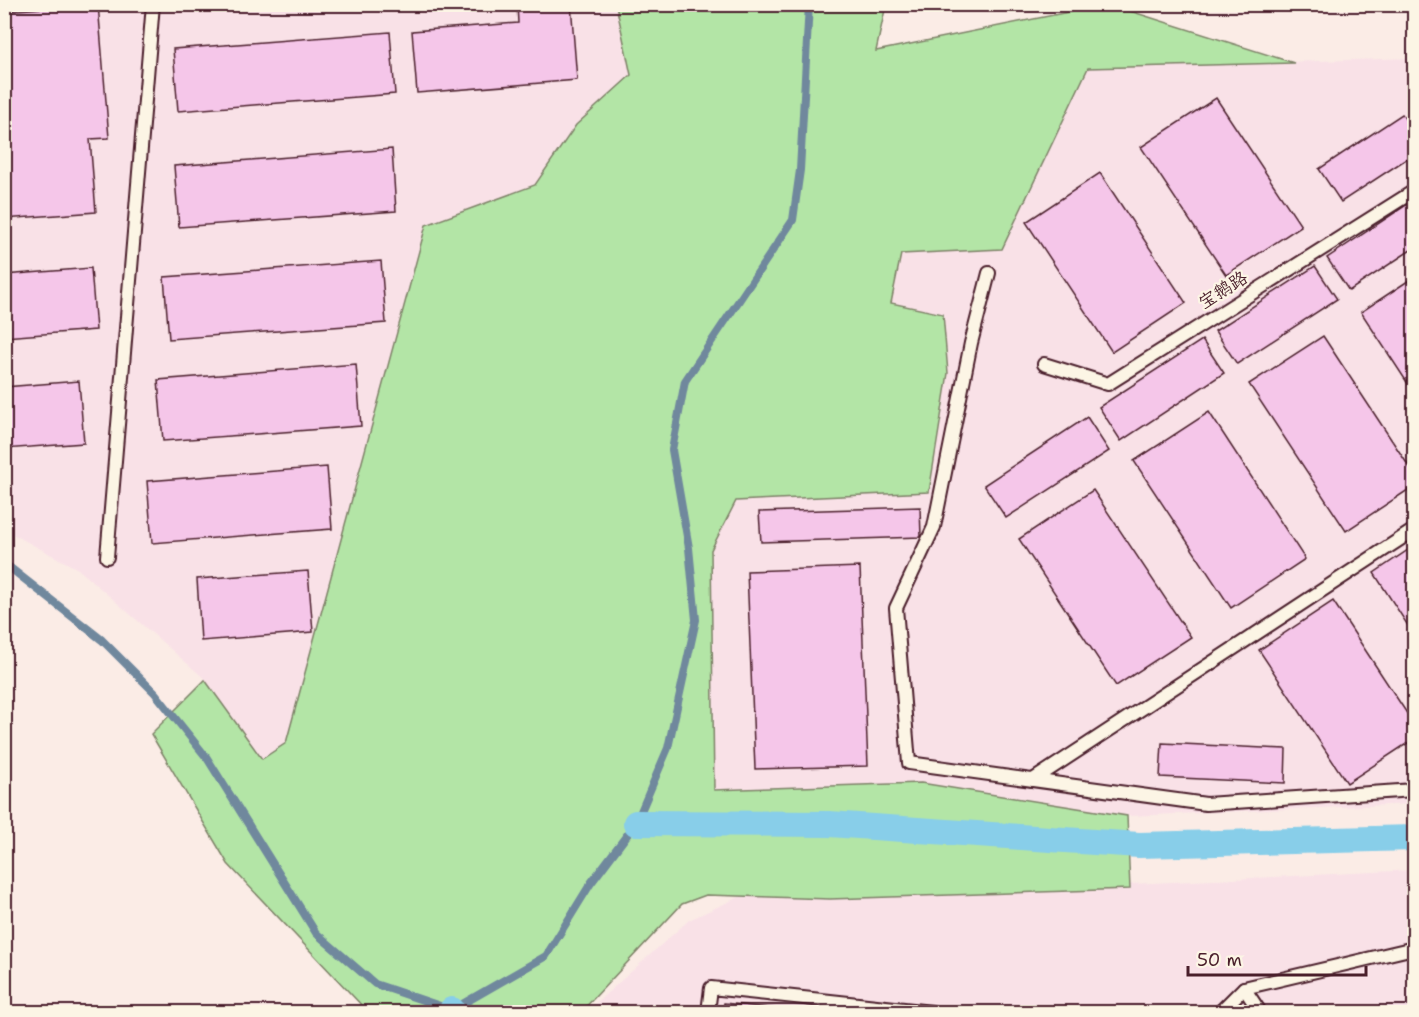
<svg xmlns="http://www.w3.org/2000/svg" width="1419" height="1017" viewBox="0 0 1419 1017" font-family="'Shantell Sans','LXGW WenKai TC',sans-serif">
	<rect width="100%" height="100%" fill="#fbece6"/>
	<filter id="ink" filterUnits="userSpaceOnUse"><feTurbulence type="fractalNoise" baseFrequency=".0167" numOctaves="2"/><feDisplacementMap in="SourceGraphic" scale="12" xChannelSelector="R" yChannelSelector="G"/><feConvolveMatrix kernelMatrix="1 2 1 2 8 2 1 2 1" color-interpolation-filters="sRGB"/></filter>
	<g filter="url(#ink)">
		<g fill="#f9e1e7">
			<path d="M4,5H616L631,75L576,125L535,185L426,225L286,743L262,759L205,679L78,569L5,530Z"/>
			<path d="M1414,58V804L1127,816L921,783L714,791L711,549L736,501L929,492L943,314L891,303L901,253L1002,248L1088,68Z"/>
			<path d="M1414,870V1012H586L689,920L741,896L830,899Z"/>
		</g>
		<path fill="#b3e5a6" stroke="#7e8268" stroke-width="1.5" d="M616,5H886L876,51L1108,4L1294,63L1088,68L1002,249L901,254L891,303L943,314L948,373L929,492L736,501L711,550L714,790L921,783L1127,816L1130,889L830,899L706,895L682,904L581,1012H368L228,864L151,734L205,680L262,759L286,743L426,225L535,185L576,125L631,75Z"/>
		<g fill="none" stroke-linecap="round" stroke-linejoin="round">
			<path stroke="#6f889d" stroke-width="8" d="M4,563L102,640L155,693L207,758L316,933L375,984L452,1010L546,956L591,883L636,823L668,748L696,620L689,548L672,450L685,381L793,220L800,170L809,4"/>
			<g stroke="#88cee9" stroke-width="26">
				<path d="M636,823L829,824L1139,845L1414,838"/>
				<path d="M452,1010L453,1012"/>
			</g>
		</g>
		<g fill="#f5c6e9" stroke="#4a1f2b" stroke-width="1.5">
			<path d="M98,4L109,138L90,139L96,212L4,219V11Z"/>
			<path d="M517,4H571L577,80L417,93L412,31L518,23Z"/>
			<path d="M390,32L395,94L178,111L173,49Z"/>
			<path d="M1216,98L1301,226L1226,275L1141,147Z"/>
			<path d="M1402,114L1414,132V154L1341,202L1319,169Z"/>
			<path d="M392,149L396,211L179,227L174,166Z"/>
			<path d="M1100,173L1186,303L1112,352L1026,222Z"/>
			<path d="M1414,200V248L1349,291L1327,258Z"/>
			<path d="M381,261L386,323L169,339L164,277Z"/>
			<path d="M1315,266L1337,299L1237,364L1215,331Z"/>
			<path d="M91,268L96,330L4,337V275Z"/>
			<path d="M1414,277V393L1361,312Z"/>
			<path d="M1323,336L1414,474V486L1346,531L1249,384Z"/>
			<path d="M1202,340L1224,373L1121,441L1099,407Z"/>
			<path d="M356,364L361,426L163,441L158,380Z"/>
			<path d="M79,381L84,443L4,449V387Z"/>
			<path d="M1209,412L1305,559L1231,608L1134,461Z"/>
			<path d="M1087,417L1109,451L1006,518L984,485Z"/>
			<path d="M327,467L332,529L152,543L147,481Z"/>
			<path d="M1093,490L1191,637L1116,686L1019,539Z"/>
			<path d="M920,507L921,537L761,542L759,512Z"/>
			<path d="M1414,546V635L1374,573Z"/>
			<path d="M860,567L868,766L755,769L747,571Z"/>
			<path d="M308,571L313,632L201,641L197,579Z"/>
			<path d="M1333,601L1414,724V739L1347,783L1259,650Z"/>
			<path d="M1162,743L1286,749L1285,783L1160,777Z"/>
			<path d="M724,1003L806,1012H723Z"/>
		</g>
		<g fill="none" stroke-linecap="round" stroke-linejoin="round">
			<g stroke="#4a1f2b" stroke-width="16">
				<g id="service">
					<path d="M989,273L971,343L934,527L896,608L909,763L1206,804L1414,790"/>
					<path d="M1044,364L1108,384L1414,191"/>
					<path d="M107,557L153,4"/>
					<path d="M1033,780L1414,530"/>
					<path d="M1244,988L1260,1012"/>
					<path d="M708,1012L711,988L932,1012"/>
					<path d="M1220,1012L1244,988L1414,948"/>
				</g>
			</g>
			<use href="#service" stroke="#fcf5e5" stroke-width="12"/>
		</g>
	</g>
	<g text-anchor="middle" stroke-width="4.5" stroke-linejoin="round" paint-order="stroke">
		<g font-size="18" fill="#4a1f2b" stroke="#fcf5e5">
			<text transform="translate(1223 290) rotate(-32)" y="6">宝鹅路</text>
		</g>
	</g>
	<rect width="1419" height="1017" fill="none" stroke="#fcf5e5" stroke-width="24"/>
	<rect x="12" y="12" width="1395" height="993" fill="none" stroke="#4a1f2b" stroke-width="2" filter="url(#ink)"/>
	<path d="M1188 966v9h178v-9" fill="none" stroke="#4a1f2b" stroke-width="3"/>
	<text x="1197" y="966" font-size="18" fill="#4a1f2b" stroke="#fcf5e5" stroke-width="4.5" paint-order="stroke">50 m</text>
</svg>
